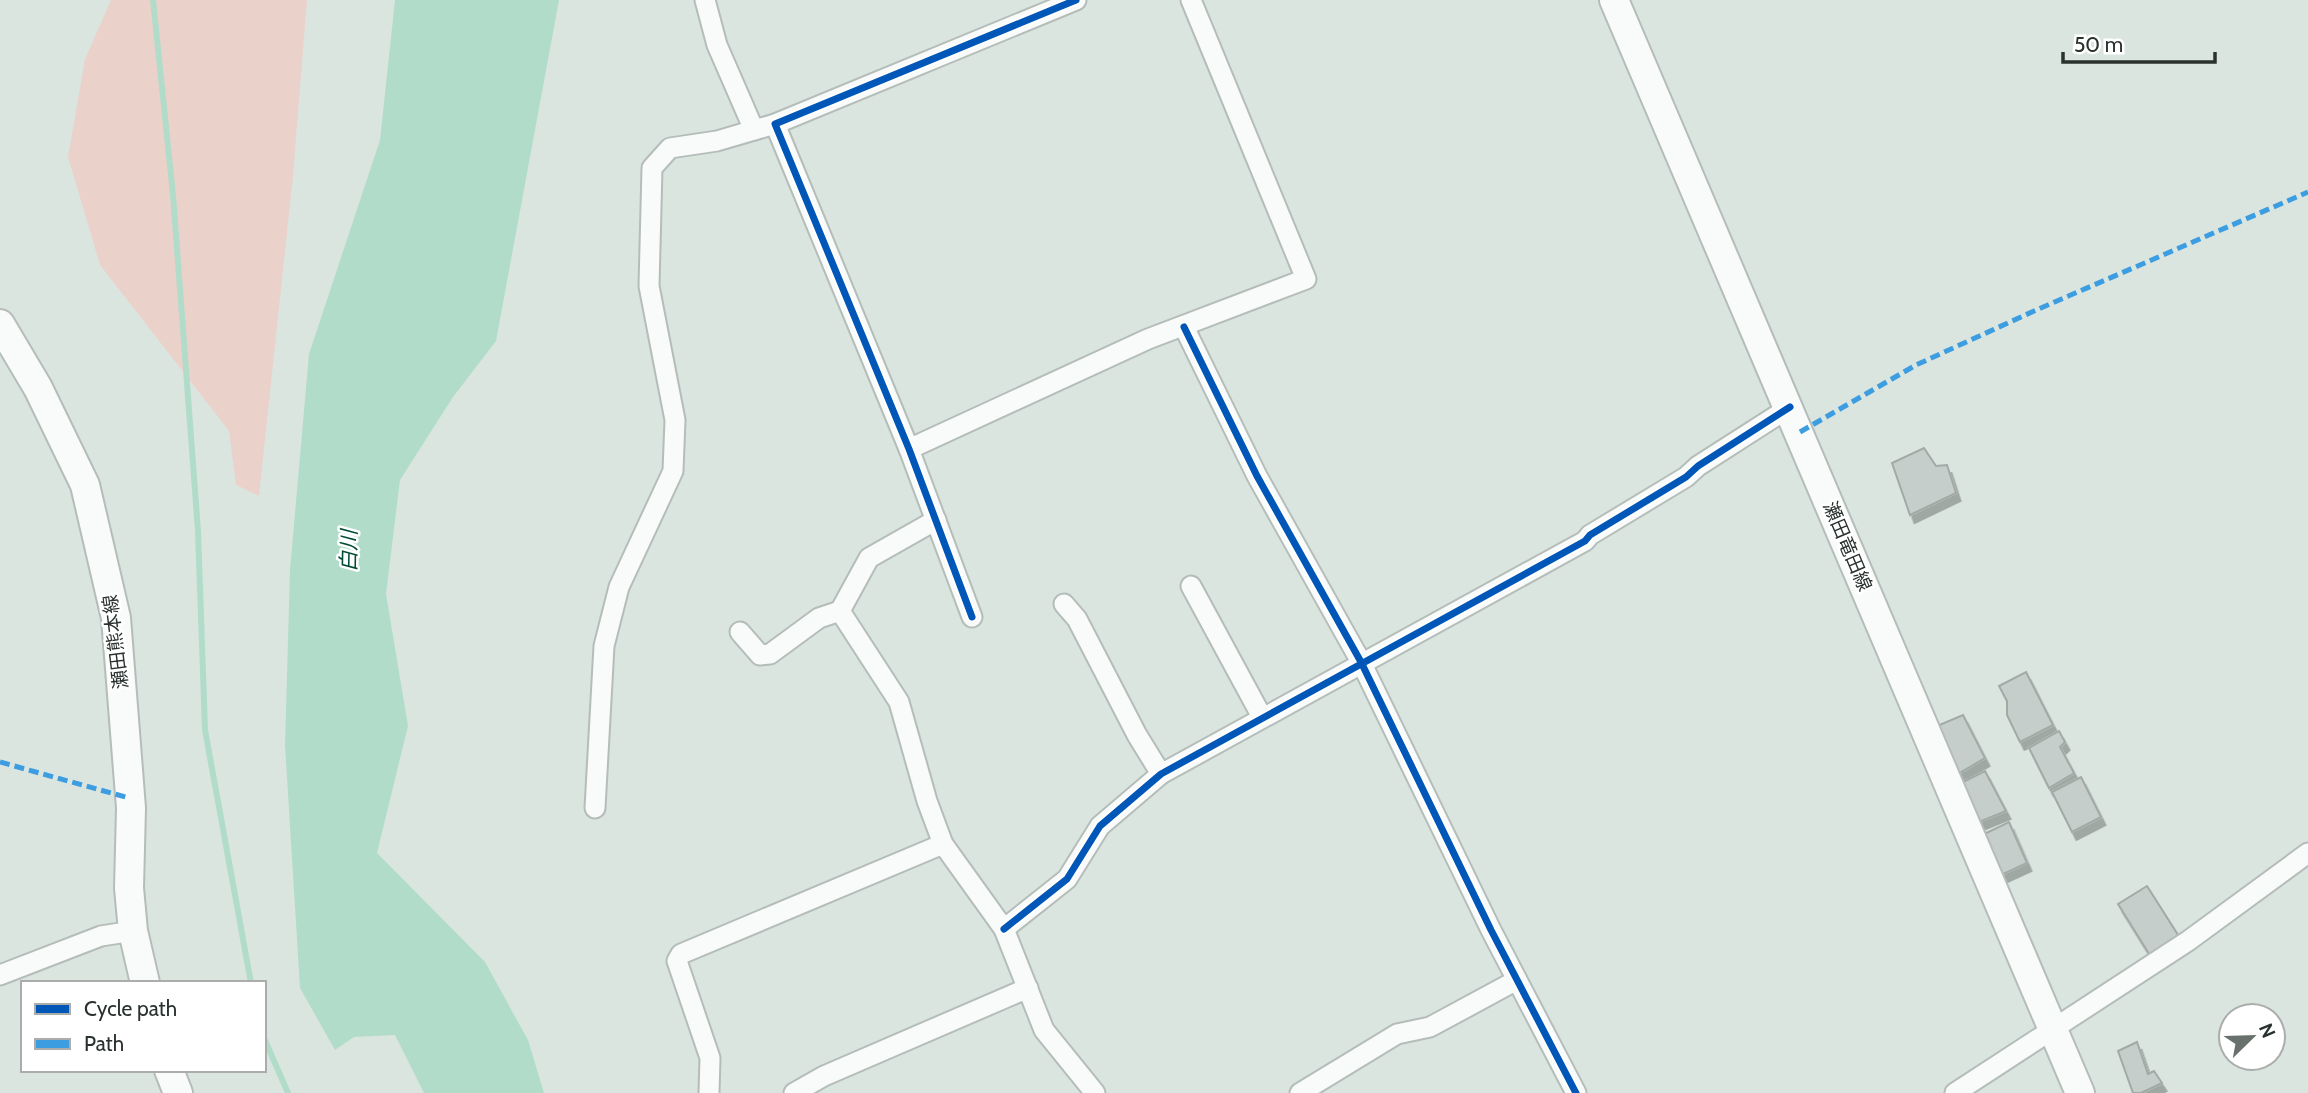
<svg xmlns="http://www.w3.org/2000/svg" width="2308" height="1093" viewBox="0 0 2308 1093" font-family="Cabin,'Noto Sans JP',sans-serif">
	<defs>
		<filter id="shadow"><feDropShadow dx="4.5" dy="8" stdDeviation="0" flood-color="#0004"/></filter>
	</defs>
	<rect width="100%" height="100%" fill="#dae5e0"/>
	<path fill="#ead2cb" d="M111,0H307L293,176L259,496L236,485L229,431L100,265L68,157L85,59Z"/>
	<path fill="#b2dcca" d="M395,0H559L496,341L453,397L400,480L386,594L408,726L377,853L485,962L528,1040L544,1093H424L395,1035L354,1037L335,1050L300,988L285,745L290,570L309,354L380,140Z"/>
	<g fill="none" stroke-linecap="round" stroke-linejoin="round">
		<g stroke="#b2dcca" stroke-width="6">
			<path d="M153,0L173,195L198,531L205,730L251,983"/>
			<path d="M264,1038L288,1093"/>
		</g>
	</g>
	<g fill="#c5ceca" stroke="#a2aaa6" stroke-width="2" filter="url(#shadow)">
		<path d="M1924,448L1936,466L1947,465L1956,493L1910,515L1892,463Z"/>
		<path d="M2026,672L2053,725L2020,742L2007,715V701L1999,686Z"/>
		<path d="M1963,715L1985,758L1956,775L1937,726Z"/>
		<path d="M2059,731L2065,742L2060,747L2074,773L2049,788L2029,748Z"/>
		<path d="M1985,771L2006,811L1979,822L1961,783Z"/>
		<path d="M2081,777L2101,817L2072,832L2052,792Z"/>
		<path d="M2009,822L2027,863L1999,876L1982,835Z"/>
		<path d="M2147,886L2180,938L2151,957L2118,904Z"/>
		<path d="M2137,1042L2148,1074L2154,1071L2162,1083L2141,1093H2133L2118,1051Z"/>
	</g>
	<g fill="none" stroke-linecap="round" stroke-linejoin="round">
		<g stroke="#b5bdba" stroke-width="23">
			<g id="minor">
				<path d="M705,0L717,45L754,130"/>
				<path d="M1184,327L1257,476L1361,662L1491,930L1576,1093"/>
				<path d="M909,449L1148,339L1306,279L1191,0"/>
				<path d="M936,520L869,558L840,611L899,702L927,801L943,844L1004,929L1044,1030L1095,1093"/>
				<path d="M1191,586L1262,717"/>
				<path d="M1064,604L1077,619L1137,735L1161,774"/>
				<path d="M972,617L909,449L775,124L1076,0"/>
				<path d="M740,632L760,655L770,654L819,618L840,611"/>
				<path d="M595,808L604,646L619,587L673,471L675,420L649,286L652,168L670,148L717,141L775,124"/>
				<path d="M1004,929L1067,879L1100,826L1161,774L1585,541L1590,535L1686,477L1698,466L1790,407"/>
				<path d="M0,975L101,936L133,931"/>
				<path d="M709,1093L710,1058L677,961L681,954L943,844"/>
				<path d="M794,1093L824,1076L1028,988"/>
				<path d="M1300,1093L1397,1034L1430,1027L1517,980"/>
				<path d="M1955,1093L2188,941L2308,853"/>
			</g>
		</g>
		<g stroke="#b5bdba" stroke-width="32">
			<g id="secondary">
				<path d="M1614,0L2080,1093"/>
				<path d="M0,324L38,388L85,485L116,618L131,808L129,888L133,931L145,983"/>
				<path d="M169,1070L178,1093"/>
			</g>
		</g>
		<use href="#minor" stroke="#f9fbfa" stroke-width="19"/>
		<use href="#secondary" stroke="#f9fbfa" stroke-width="28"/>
		<g stroke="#3d9de1" stroke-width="5" stroke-dasharray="10 5" stroke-linecap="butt">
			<path d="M1800,432L1916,365L2034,311L2308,192"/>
			<path d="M0,762L129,798"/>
		</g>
		<g stroke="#fff" stroke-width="11">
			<g id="cycleway">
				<path d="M1184,327L1257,476L1361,662L1491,930L1576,1093"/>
				<path d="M972,617L909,449L775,124L1076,0"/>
				<path d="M1004,929L1067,879L1100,826L1161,774L1585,541L1590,535L1686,477L1698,466L1790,407"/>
			</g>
		</g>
		<use href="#cycleway" stroke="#0057b8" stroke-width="7"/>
	</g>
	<g text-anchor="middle" stroke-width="5" stroke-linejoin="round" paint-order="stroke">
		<g font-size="19" fill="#2a322e" stroke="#fff">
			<text transform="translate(1848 546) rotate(67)" y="7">瀬田竜田線</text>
			<text transform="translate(115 642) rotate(-97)" y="7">瀬田熊本線</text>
		</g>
		<g font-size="21" font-style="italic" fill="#004c36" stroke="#fff">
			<text transform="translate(349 551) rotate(-89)" y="7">白川</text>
		</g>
	</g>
	<rect x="21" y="981" width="245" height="91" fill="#ffffff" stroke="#aaadab" stroke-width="2"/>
	<rect x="35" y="1004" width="35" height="10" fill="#0057b8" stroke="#aaadab" stroke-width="2"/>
	<text x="84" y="1016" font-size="21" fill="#2a322e">Cycle path</text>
	<rect x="35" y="1039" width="35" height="10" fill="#3d9de1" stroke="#aaadab" stroke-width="2"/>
	<text x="84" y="1051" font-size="21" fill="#2a322e">Path</text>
	<g transform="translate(2252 1037) rotate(67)"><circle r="33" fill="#ffffff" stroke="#aaadab" stroke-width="2"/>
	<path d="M0-5L12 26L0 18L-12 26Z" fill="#68716c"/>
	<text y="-10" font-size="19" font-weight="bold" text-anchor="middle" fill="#2a322e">N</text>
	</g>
	<path d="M2063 52v10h152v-10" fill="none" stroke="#2a322e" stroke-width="3.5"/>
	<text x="2074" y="52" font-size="21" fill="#2a322e" stroke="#ffffff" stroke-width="5" paint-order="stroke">50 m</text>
</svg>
